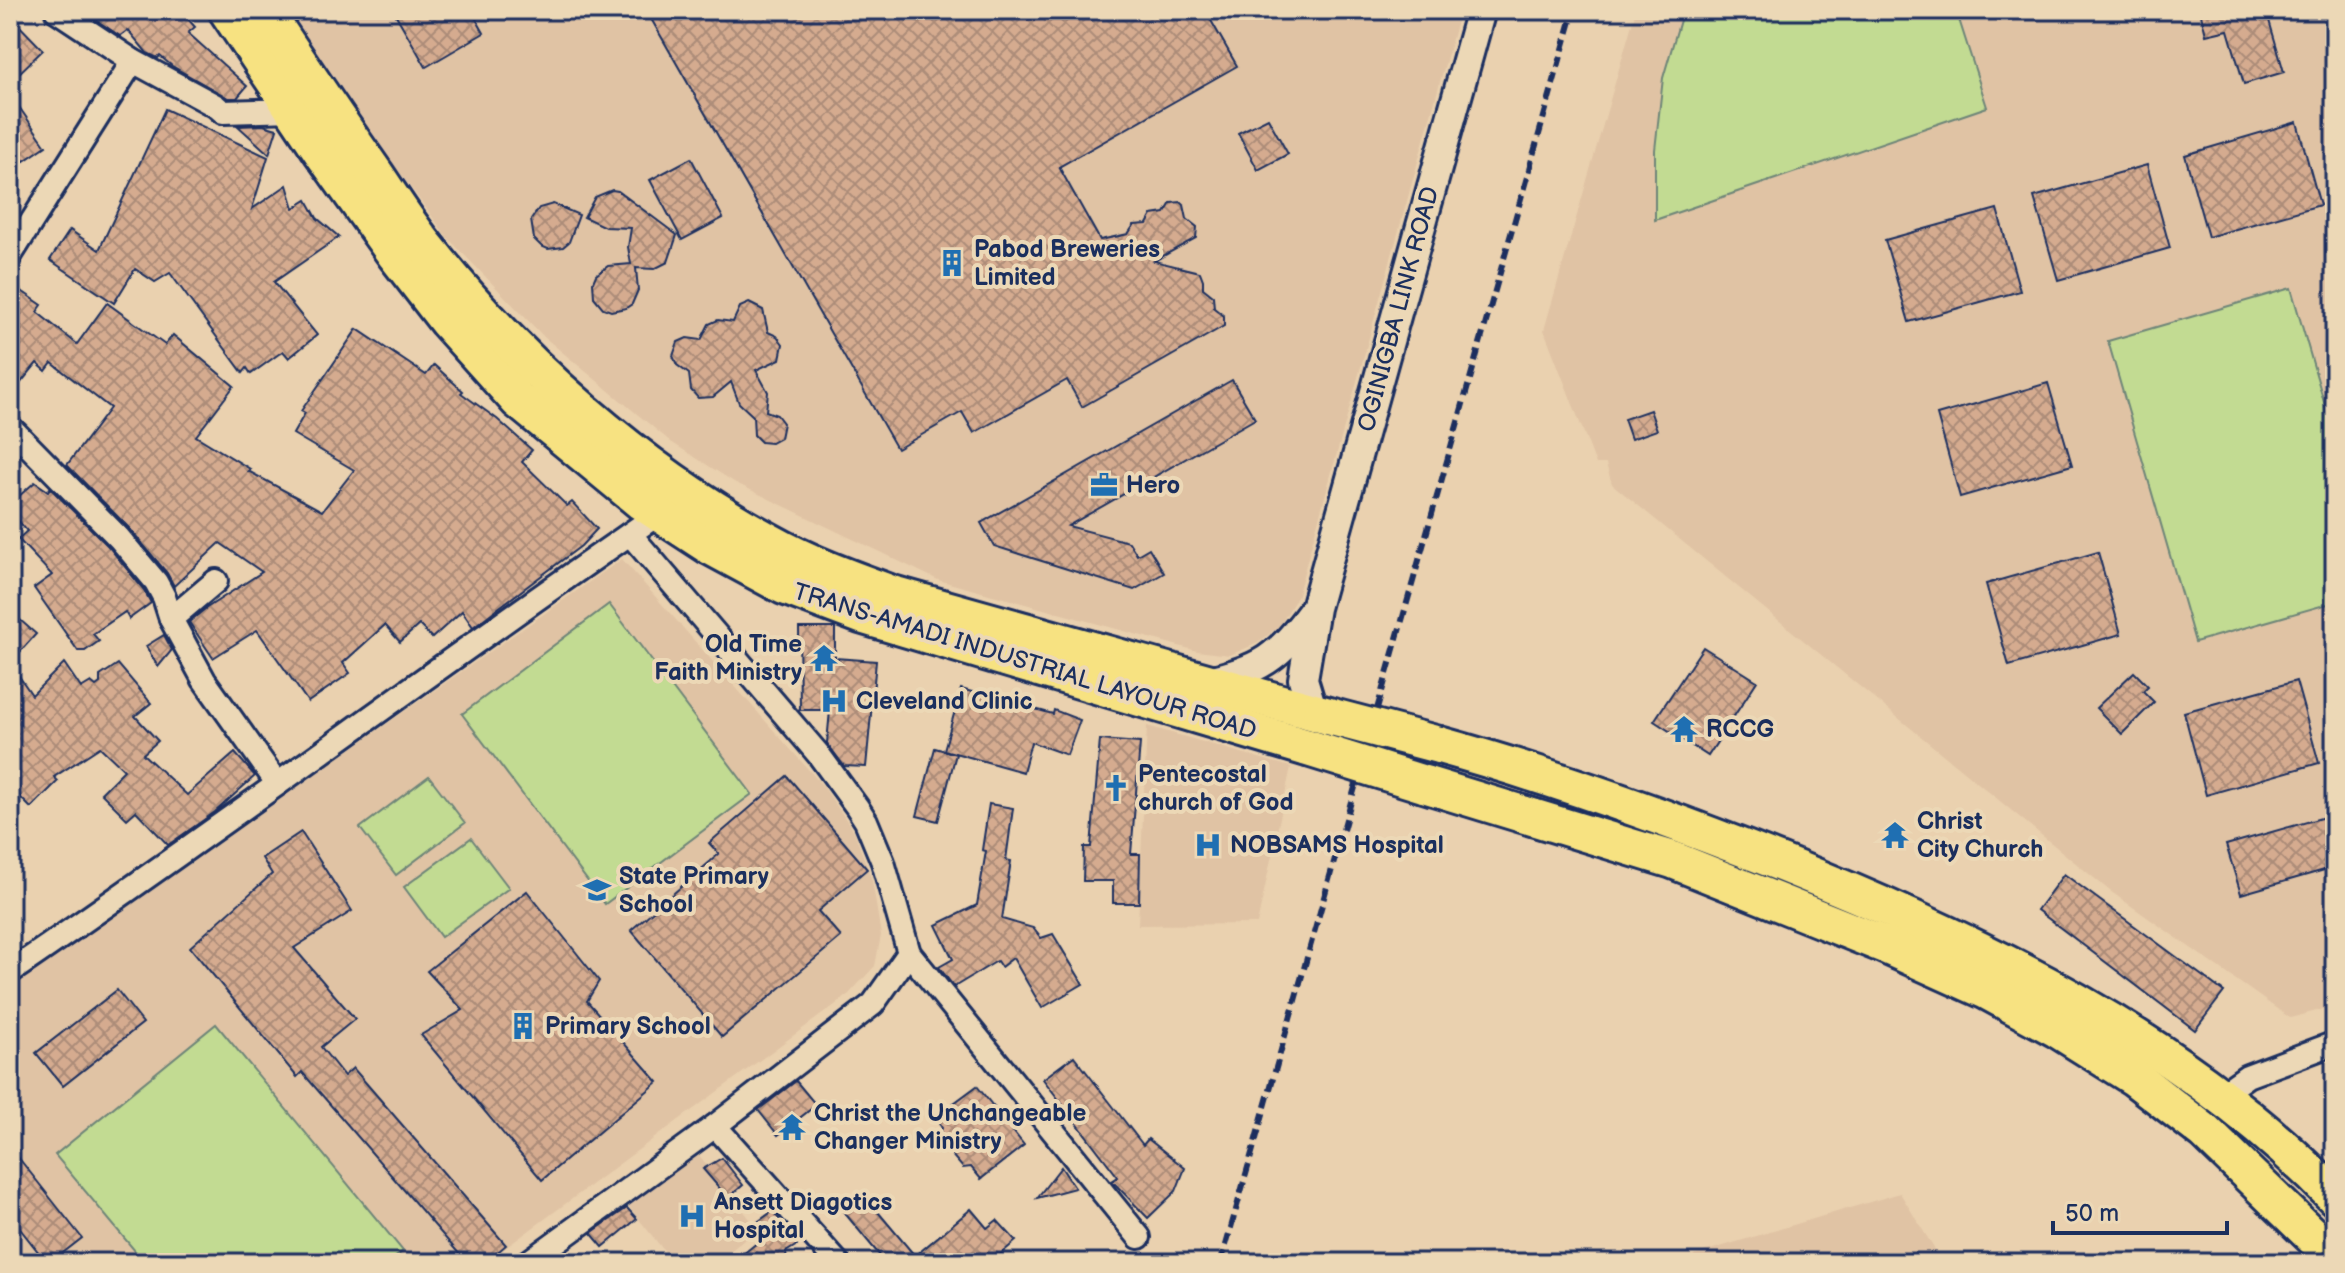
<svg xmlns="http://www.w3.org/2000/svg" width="2345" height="1273" viewBox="0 0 2345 1273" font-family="'Balsamiq Sans',sans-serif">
	<defs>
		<pattern id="building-cross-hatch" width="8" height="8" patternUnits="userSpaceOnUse" patternTransform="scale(2)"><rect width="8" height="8" fill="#d5ab8f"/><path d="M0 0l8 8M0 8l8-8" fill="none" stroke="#ac8c78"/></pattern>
	</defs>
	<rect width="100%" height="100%" fill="#ead1af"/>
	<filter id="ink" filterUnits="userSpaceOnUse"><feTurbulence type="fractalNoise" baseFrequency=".0125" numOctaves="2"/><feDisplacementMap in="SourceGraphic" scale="16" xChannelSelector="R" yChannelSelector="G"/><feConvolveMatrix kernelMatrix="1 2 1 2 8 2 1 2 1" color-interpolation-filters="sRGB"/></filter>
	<g filter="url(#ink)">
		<g fill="#e0c3a4">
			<path d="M289,10H1460L1297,597L1280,625L1258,643L1230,655L1197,651L938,580L734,482L671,442L544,337L447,237L359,117Z"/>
			<path d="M1636,10H2335V1006L2290,1018L2110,891L1612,484L1606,464H1596L1544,330Z"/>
			<path d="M622,559L823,786L854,831L872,880L881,935L875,966L847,996L485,1263H10V988Z"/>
			<path d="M1147,726L1291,767L1257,924L1138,925Z"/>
			<path d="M694,1149L758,1229L715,1263H674L626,1203Z"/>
			<path d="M1900,1193L1943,1263H1679L1700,1253Z"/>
		</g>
		<g fill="#c2db92" stroke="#6e8578" stroke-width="2">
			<path d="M1683,10H1956L1987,107L1655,220V150L1663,78Z"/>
			<path d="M2291,288L2335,440V602L2195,642L2108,341Z"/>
			<path d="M609,604L752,794L605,904L462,714Z"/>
			<path d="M429,776L465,823L396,875L360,828Z"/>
			<path d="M471,838L509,888L441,937L404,887Z"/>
			<path d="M216,1024L403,1251L388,1263H145L55,1155Z"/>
		</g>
		<g fill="url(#building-cross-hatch)" stroke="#1b2f5e" stroke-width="2">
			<path d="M81,10H180L195,27L188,33L247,86L237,98H228L172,66L160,56L158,58L147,53L128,30L120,36Z"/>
			<path d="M393,10H471L484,33L426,67Z"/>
			<path d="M646,10H1205L1237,66L1059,167L1100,240L1128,234L1134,225L1147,224L1152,215L1165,213L1171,203L1181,202L1184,205L1187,219L1197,227L1196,238L1154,261L1200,272L1203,280V288L1213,296L1214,308L1224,316V326L1082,407L1067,380L974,433L962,412L897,449Z"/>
			<path d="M2200,10H2266L2284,72L2244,84L2228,30L2206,35Z"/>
			<path d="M10,16L43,50L10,82Z"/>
			<path d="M10,94L46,146L24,161L10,141Z"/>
			<path d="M165,109L268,157L252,209L287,185L294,208L307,200L317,218L339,237L274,282L317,335L289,358L283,351L251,374L247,368L243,373L170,273L155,282L135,269L114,303L50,260L70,230L99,250Z"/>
			<path d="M1268,118L1288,154L1258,170L1238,133Z"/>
			<path d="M2297,122L2320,205L2208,237L2185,155Z"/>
			<path d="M263,125L277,129L269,154L238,126Z"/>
			<path d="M691,158L723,218L682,240L650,180Z"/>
			<path d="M2147,165L2170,248L2058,280L2034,197Z"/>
			<path d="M612,190L618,191L677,235L668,262L654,269L636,268L638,290L632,304L626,308L611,311L603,308L594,297L593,282L596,275L608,266L631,264L628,247L631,228L605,227L584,217L595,197Z"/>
			<path d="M553,204L579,215L569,242L563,247L548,249L541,246L534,239L531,220L539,208Z"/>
			<path d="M1997,209L2020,291L1909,322L1885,240Z"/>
			<path d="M10,283L42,305L37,312L77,344L107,303L165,345L173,335L234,386L196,436L250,469L248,471L322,511L354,470L293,434L305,413L301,411L357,329L426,375L434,365L463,391L461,393L497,419L532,450L522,462L567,506L572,502L597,529L581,546L473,627L462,611L432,638L419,625L400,642L385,625L343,663L350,673L308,702L257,630L213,658L189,622L205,609L262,572L220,543L174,586L167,573L130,529L67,465L110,408L52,363L46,371L37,363L10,396Z"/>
			<path d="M749,303L763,310L768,332L777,336L783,344L780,359L756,370L768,392L766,411L777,415L783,423L780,438L771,443L761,442L754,435L753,416L739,403L731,382L713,397L698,398L691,390L689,374L677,365L673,356L678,342L687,338L701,340L709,324L718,320L733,322L740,307Z"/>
			<path d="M1232,380L1255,419L1068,526L1129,542L1137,555L1149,548L1164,573L1134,590L994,546L981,523Z"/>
			<path d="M2048,383L2072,465L1960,497L1937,415Z"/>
			<path d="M1650,410L1657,430L1631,439L1624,419Z"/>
			<path d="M35,482L48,491L50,488L109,547L144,590L151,603L129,619L125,612L93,634L99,641L85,651H78L34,588L52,575L18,539L27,531L10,511V504Z"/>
			<path d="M2098,552L2121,634L2009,666L1986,584Z"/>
			<path d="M10,611L36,634L10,663L32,695L64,663L81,688L91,682L96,686L100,683V676L118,664L151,703L135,716L158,741L143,754L187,795L235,753L255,776L215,812L168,845L136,811L127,819L101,793L124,770L100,747L54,777L58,781L31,808L10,787Z"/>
			<path d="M799,628H835V658L876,661L866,767L844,766L827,743L830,710H800Z"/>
			<path d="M164,635L172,650L158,667L146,646Z"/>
			<path d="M1703,647L1757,681L1708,756L1654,721Z"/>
			<path d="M2134,672L2148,686L2143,691L2154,702L2122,734L2096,708Z"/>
			<path d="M2296,681L2319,763L2206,795L2184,712Z"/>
			<path d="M961,689L1053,714L1054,710L1080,720L1067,755L1031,742L1023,772L944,750Z"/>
			<path d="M1100,740L1140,743L1131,854H1140L1139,903H1113V881H1083L1084,847H1091Z"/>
			<path d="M935,748L956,754L938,821L917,816Z"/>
			<path d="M787,776L867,869L818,911L841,937L722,1037L631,930L719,854L709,843Z"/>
			<path d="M989,804L1013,808L1006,860L1011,861L1002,919L1033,928L1041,938L1053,934L1083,984L1042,1008L1013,958L1001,967L997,961L954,987L939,967L953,959L936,925L977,905L986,851L982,850Z"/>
			<path d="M2335,814V867L2241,894L2226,845Z"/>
			<path d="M301,832L352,911L294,948L355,1019L321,1047L344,1076L353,1068L506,1245L485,1263H467L302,1072L297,1077L190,947L272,874L262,858Z"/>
			<path d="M2064,874L2224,992L2195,1030L2037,910Z"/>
			<path d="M527,891L599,981L587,1001L658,1082L542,1180L421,1035L463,1010L427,971Z"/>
			<path d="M117,990L143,1023L63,1086L36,1053Z"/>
			<path d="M1074,1056L1143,1145L1148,1139L1185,1168L1176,1191L1148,1218L1112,1181L1118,1177L1043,1079Z"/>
			<path d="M796,1081L816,1105L778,1135L758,1110Z"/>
			<path d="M977,1086L1024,1145L981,1179L971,1167L963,1168L937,1138L942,1128L935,1117Z"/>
			<path d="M10,1147L82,1238L50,1263H47L10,1216Z"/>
			<path d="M722,1158L743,1185L728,1198L703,1169Z"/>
			<path d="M1061,1167L1075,1188L1037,1198Z"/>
			<path d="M863,1194L915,1256L971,1209L987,1228L997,1220L1016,1241L990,1263H886L843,1211Z"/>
			<path d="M627,1208L637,1219L603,1247L591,1233Z"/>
			<path d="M773,1211L797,1245L786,1252L787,1263H732L763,1238L752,1226Z"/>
		</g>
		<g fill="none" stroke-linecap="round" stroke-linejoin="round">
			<g stroke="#1b2f5e" stroke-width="28">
				<g id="minor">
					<path d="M56,10L133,61L216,106L223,112L294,110"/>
					<path d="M10,256L133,61"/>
					<path d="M10,427L119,538L156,582L164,597L171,619L204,680L277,783"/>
					<path d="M630,534L819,755L857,807L866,821L883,862L909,953L1139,1237"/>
					<path d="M171,619L216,581"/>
					<path d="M10,972C229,823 441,663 660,513"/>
					<path d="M2219,1096L2247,1076L2335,1043"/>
					<path d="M715,1126L838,1263"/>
					<path d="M527,1263L715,1126L873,1004L909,953"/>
				</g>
			</g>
			<g stroke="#1b2f5e" stroke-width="34">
				<g id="tertiary">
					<path d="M1204,682C1261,670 1278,658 1312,612"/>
					<path d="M1313,712L1303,679L1315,608L1481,10"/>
				</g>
			</g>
			<g stroke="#1b2f5e" stroke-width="42">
				<g id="primary">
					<path d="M227,10L322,152L395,254L447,321L518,400L642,502L708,545L784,586L861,615L1308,748"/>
					<path d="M264,10C301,66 338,121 376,175C393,200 409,226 428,249C519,364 641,472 770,542C809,564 851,579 892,594L1321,714"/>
					<path d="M1439,745C1555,777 1668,818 1781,863C1981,943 2183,1040 2335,1197"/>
					<path d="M1424,784L1673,860L1885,945L1985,990L2057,1029L2135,1078L2205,1132L2335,1258"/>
				</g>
			</g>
			<use href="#minor" stroke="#ecd8b6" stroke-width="22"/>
			<use href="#tertiary" stroke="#ecd8b6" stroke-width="28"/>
			<use href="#primary" stroke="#f7e281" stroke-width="36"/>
			<path stroke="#1b2f5e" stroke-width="6" stroke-dasharray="12 6" stroke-linecap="butt" d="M1221,1263L1574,10"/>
			<g stroke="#1b2f5e" stroke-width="42" stroke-linecap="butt">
				<g id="primary-bridge">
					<path d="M1321,714L1439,745"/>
					<path d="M1308,748L1424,784"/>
				</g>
			</g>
			<use href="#primary-bridge" stroke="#f7e281" stroke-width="36"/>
		</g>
	</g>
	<defs>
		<g id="building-bare" transform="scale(2.16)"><path d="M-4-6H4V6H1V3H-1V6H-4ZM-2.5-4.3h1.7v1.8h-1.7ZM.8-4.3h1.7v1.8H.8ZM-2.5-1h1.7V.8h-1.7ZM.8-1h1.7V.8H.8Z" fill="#1f6fb2" stroke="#ecd8b6" stroke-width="2.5" paint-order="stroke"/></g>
		<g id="office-bare" transform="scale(2.16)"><path d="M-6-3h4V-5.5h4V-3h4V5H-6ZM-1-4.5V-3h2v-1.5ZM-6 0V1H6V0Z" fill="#1f6fb2" stroke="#ecd8b6" stroke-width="2.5" paint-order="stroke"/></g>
		<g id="temple-bare" transform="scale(2.16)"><path d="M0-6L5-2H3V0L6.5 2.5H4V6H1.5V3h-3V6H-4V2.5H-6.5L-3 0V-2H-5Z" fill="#1f6fb2" stroke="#ecd8b6" stroke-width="2.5" paint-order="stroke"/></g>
		<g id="hospital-bare" transform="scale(2.16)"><path d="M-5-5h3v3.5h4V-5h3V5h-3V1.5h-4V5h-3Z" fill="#1f6fb2" stroke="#ecd8b6" stroke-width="2.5" paint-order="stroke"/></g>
		<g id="church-bare" transform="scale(2.16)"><path d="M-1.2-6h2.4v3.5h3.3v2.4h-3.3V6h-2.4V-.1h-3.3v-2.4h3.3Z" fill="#1f6fb2" stroke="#ecd8b6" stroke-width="2.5" paint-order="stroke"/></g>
		<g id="school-bare" transform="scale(2.16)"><path d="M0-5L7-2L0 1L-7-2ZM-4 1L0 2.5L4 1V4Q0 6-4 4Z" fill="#1f6fb2" stroke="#ecd8b6" stroke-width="2.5" paint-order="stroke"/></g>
	</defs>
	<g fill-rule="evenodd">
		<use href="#building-bare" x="952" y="263"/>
		<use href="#office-bare" x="1104" y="485"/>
		<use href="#temple-bare" x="824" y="658"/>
		<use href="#hospital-bare" x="834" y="701"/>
		<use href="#temple-bare" x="1684" y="729"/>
		<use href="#church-bare" x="1116" y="788"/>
		<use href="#temple-bare" x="1895" y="835"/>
		<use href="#hospital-bare" x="1208" y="845"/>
		<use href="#school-bare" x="597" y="890"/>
		<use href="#building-bare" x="523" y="1026"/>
		<use href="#temple-bare" x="792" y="1127"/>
		<use href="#hospital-bare" x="692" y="1216"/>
	</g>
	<g text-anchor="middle" stroke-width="8" stroke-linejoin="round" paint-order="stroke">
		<g font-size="24" font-weight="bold" fill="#1b2f5e" stroke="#ecd8b6" text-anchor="start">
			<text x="974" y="257">Pabod Breweries<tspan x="974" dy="28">Limited</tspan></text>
			<text x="1126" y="493">Hero</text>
			<text x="802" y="652" text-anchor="end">Old Time<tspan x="802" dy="28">Faith Ministry</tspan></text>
			<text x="856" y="709">Cleveland Clinic</text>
			<text x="1706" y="737">RCCG</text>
			<text x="1138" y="782">Pentecostal<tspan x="1138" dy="28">church of God</tspan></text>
			<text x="1917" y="829">Christ<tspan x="1917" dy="28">City Church</tspan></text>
			<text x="1230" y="853">NOBSAMS Hospital</text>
			<text x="619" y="884">State Primary<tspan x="619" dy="28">School</tspan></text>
			<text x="545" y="1034">Primary School</text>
			<text x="814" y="1121">Christ the Unchangeable<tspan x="814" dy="28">Changer Ministry</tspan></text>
			<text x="714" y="1210">Ansett Diagotics<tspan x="714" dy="28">Hospital</tspan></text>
		</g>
		<g font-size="24" fill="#1b2f5e" stroke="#ecd8b6">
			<text transform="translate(1398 309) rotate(-75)" y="8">OGINIGBA LINK ROAD</text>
			<text transform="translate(1025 661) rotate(17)" y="8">TRANS-AMADI INDUSTRIAL LAYOUR ROAD</text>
		</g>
	</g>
	<rect width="2345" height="1273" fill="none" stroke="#ecd8b6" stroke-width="40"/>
	<rect x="20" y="20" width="2305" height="1233" fill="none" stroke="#1b2f5e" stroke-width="3" filter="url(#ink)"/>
	<path d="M2053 1221v12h174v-12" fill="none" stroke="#1b2f5e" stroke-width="4"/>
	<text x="2065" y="1221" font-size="24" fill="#1b2f5e" stroke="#ecd8b6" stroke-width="6" paint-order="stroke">50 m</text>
</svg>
